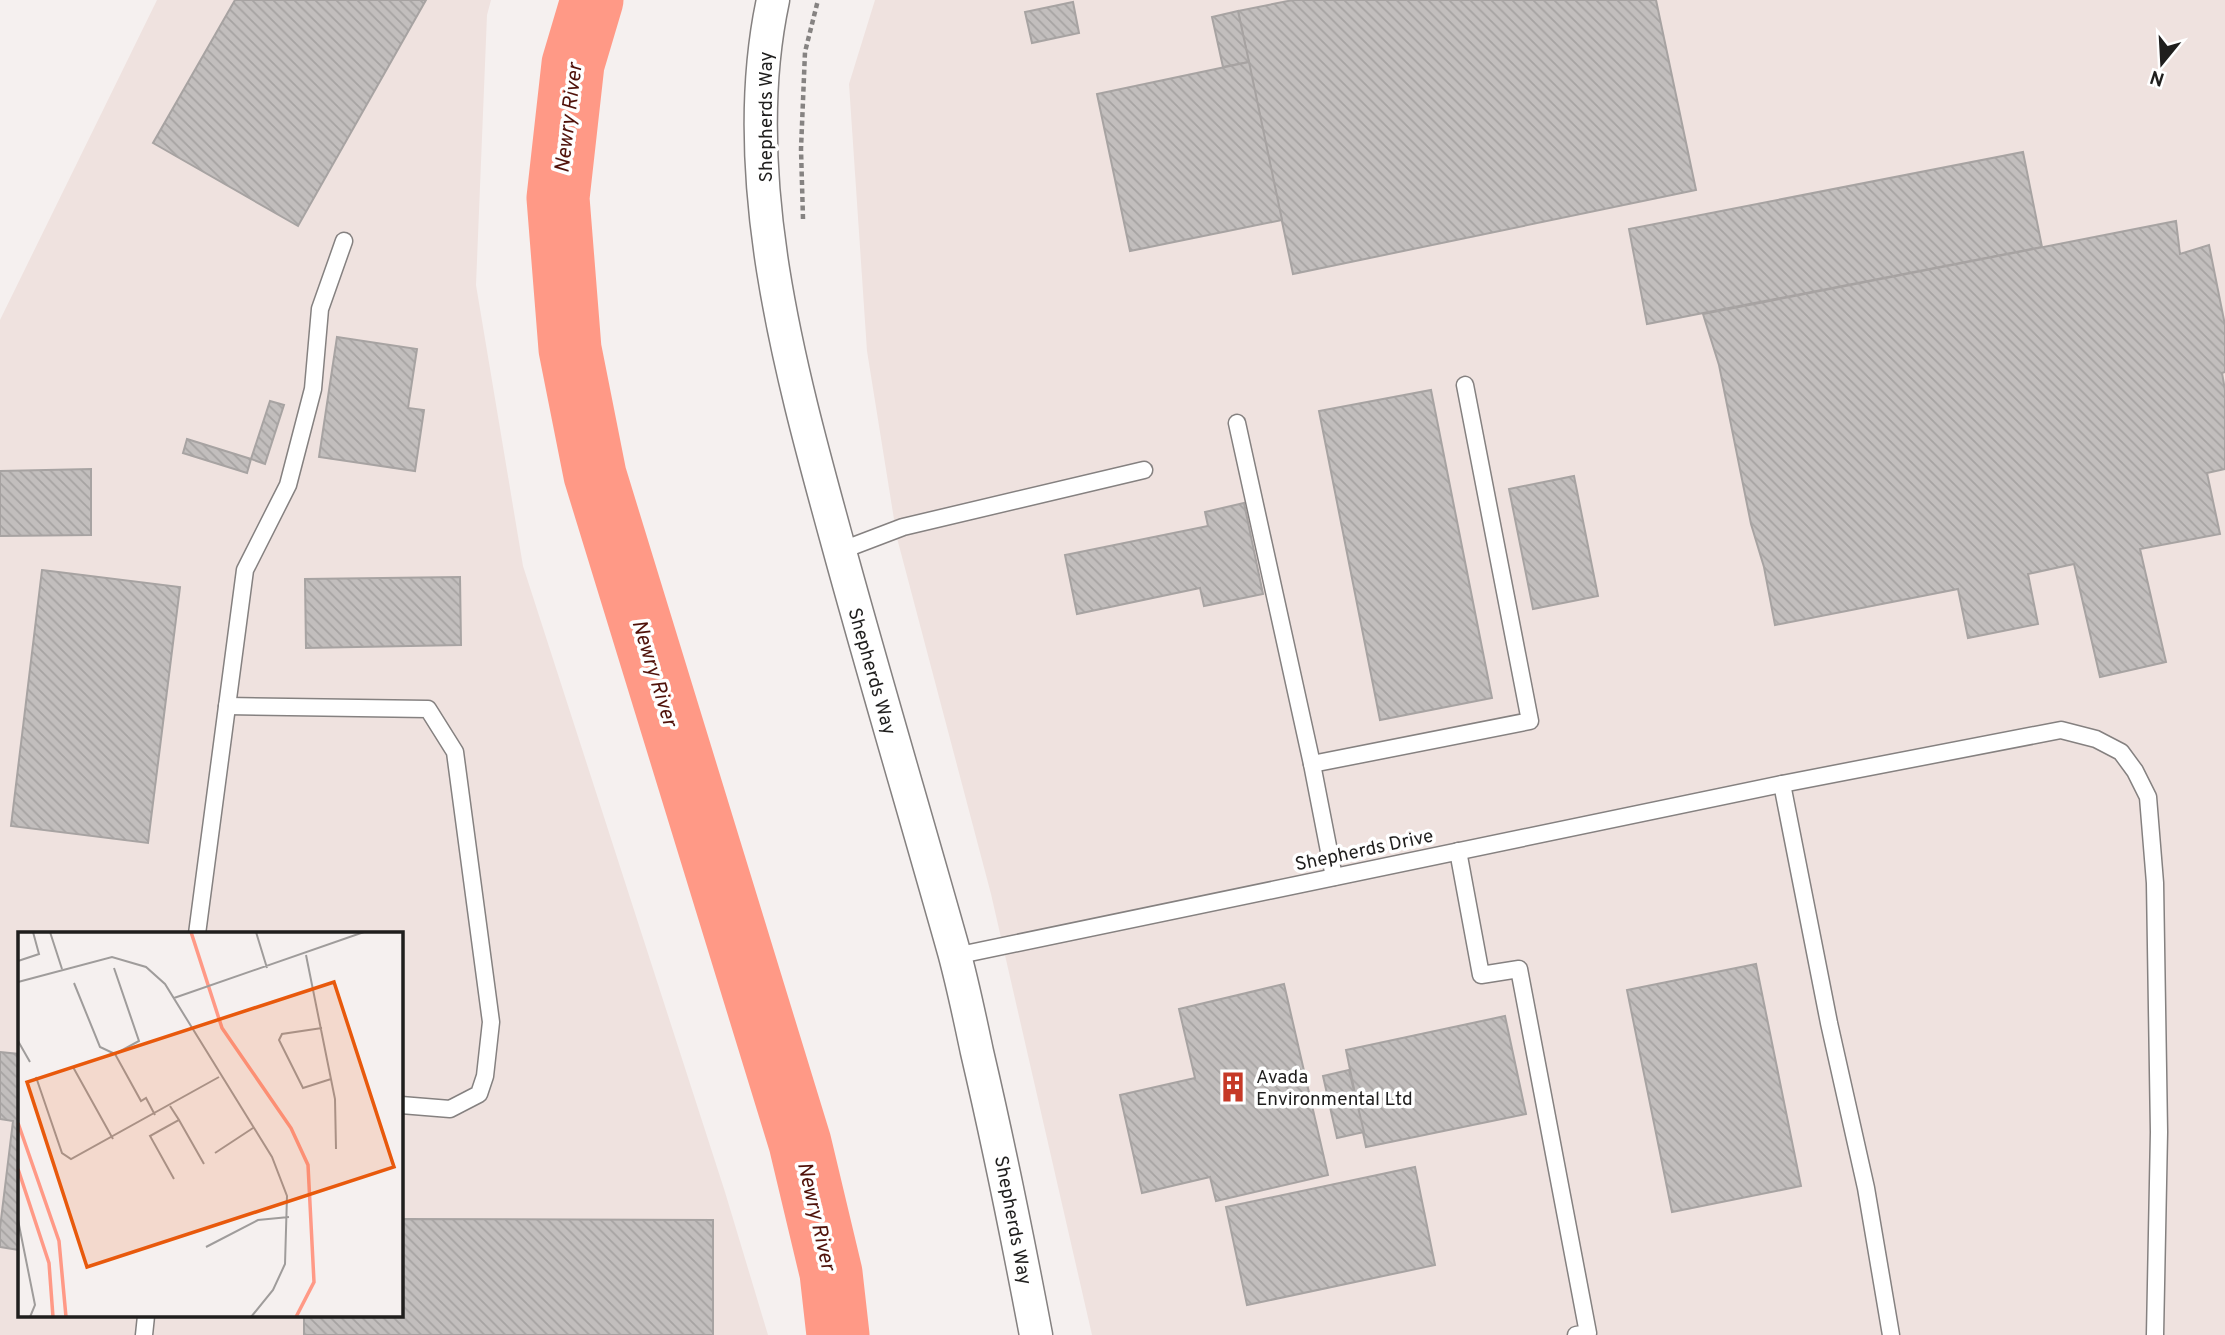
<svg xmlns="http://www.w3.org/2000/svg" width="2225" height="1335" viewBox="0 0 2225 1335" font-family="Overpass,sans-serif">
	<defs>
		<pattern id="building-back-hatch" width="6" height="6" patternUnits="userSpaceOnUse" patternTransform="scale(1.75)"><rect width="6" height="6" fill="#c2bebd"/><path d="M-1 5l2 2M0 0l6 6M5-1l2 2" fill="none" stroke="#a6a3a2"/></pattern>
	</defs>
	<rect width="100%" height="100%" fill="#f5f0ef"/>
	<g fill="#efe2df" fill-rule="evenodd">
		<path d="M157,0H491L487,15L476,285L523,566L725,1192L768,1335H0V320ZM19,934H401V1316H19Z"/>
		<path d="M875,0H2225V1335H1092L991,894L897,538L867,351L849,84Z"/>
	</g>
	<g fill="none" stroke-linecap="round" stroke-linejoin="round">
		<path stroke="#ff9986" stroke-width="63" d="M592,0L573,64L558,198L570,349L595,475L800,1143L831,1273L838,1335"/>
	</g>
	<g fill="url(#building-back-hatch)" stroke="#a7a3a2" stroke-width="2">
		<path d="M235,0H426L298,226L153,143Z"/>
		<path d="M1293,0H1656L1696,190L1293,274L1238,11Z"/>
		<path d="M1073,2L1079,33L1032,43L1025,12Z"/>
		<path d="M1238,11L1249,62L1223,67L1212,17Z"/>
		<path d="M1249,62L1282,220L1130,251L1097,94Z"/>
		<path d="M2023,152L2042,247L1647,324L1629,229Z"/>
		<path d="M2176,221L2180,254L2209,245L2225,325V372L2222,373L2225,390V469L2207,473L2220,534L2140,549L2166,662L2100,677L2074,564L2028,574L2038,624L1968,638L1958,589L1775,625L1764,567L1751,524L1719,365L1703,314Z"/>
		<path d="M337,337L417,349L408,408L424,410L415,471L319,457Z"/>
		<path d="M1431,390L1492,698L1380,720L1319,411Z"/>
		<path d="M270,401L284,405L265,464L251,459Z"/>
		<path d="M187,439L251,459L247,473L183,453Z"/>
		<path d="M91,469V535L0,536V471Z"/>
		<path d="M1574,476L1598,596L1533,609L1509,489Z"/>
		<path d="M1244,503L1263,594L1204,606L1200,588L1077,614L1065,555L1208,526L1205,512Z"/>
		<path d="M42,570L180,587L148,843L11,826Z"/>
		<path d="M460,577L461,645L306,648L305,579Z"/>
		<path d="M1756,964L1801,1186L1672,1212L1627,990Z"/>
		<path d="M1284,984L1328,1175L1216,1201L1210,1177L1142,1193L1120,1095L1195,1078L1179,1009Z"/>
		<path d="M1505,1016L1526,1114L1366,1147L1346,1050Z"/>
		<path d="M0,1052L19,1054V1250L0,1247V1228L13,1121L0,1119Z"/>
		<path d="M1349,1070L1364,1132L1337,1138L1323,1076Z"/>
		<path d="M1415,1167L1435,1265L1247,1305L1226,1207Z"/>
		<path d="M401,1219L713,1220V1335H304V1316H401Z"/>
	</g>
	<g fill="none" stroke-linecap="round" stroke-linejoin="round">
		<g stroke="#858180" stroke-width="19">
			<g id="lane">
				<path d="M1237,423L1312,764"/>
				<path d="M840,551L903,527L1144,470"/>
				<path d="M227,706L428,709L455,752L491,1022L485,1076L479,1094L450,1109L401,1105"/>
				<path d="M1782,784L1829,1023L1866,1188L1891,1335"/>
				<path d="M1458,851L1481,975L1519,969L1588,1333L1576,1335"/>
				<path d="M1334,877L1312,764L1530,721L1465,385"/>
				<path d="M197,934L245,570L288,485L313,389L320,309L344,241"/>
				<path d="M955,956L1782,784L2061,730L2096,739L2121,752L2135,771L2148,797L2155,883L2159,1132L2155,1335"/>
				<path d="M144,1335L146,1316"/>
			</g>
		</g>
		<g stroke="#858180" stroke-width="35">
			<path id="street" d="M773,0C735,177 792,377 839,548C876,683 916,817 954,952C963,985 970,1019 977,1052C999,1146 1018,1240 1036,1335"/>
		</g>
		<path stroke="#868382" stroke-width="4.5" stroke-dasharray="5 3.5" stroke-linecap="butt" d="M803,219L801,149L805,52L818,0"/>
		<use href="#lane" stroke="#fff" stroke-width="16"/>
		<use href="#street" stroke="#fff" stroke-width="32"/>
	</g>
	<defs>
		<g id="building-bare" transform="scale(2.415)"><path d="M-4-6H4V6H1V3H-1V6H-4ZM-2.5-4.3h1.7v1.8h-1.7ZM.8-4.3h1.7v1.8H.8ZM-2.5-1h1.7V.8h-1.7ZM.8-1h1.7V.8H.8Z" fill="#c63927" stroke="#fff" stroke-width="2.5" paint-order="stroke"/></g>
	</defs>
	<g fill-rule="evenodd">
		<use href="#building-bare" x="1233" y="1087"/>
	</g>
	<g text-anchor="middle" stroke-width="7" stroke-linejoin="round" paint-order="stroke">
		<g font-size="19" fill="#1f1e1d" stroke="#fff">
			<text transform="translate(765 117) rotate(-90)" y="7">Shepherds Way</text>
			<text transform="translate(873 671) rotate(74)" y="7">Shepherds Way</text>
			<text transform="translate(1364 849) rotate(-12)" y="7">Shepherds Drive</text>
			<text transform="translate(1014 1220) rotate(79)" y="7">Shepherds Way</text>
		</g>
		<g font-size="19" fill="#1f1e1d" stroke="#fff" text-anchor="start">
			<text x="1256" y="1083">Avada<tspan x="1256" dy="22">Environmental Ltd</tspan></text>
		</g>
		<g font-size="21" font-style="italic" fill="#50120a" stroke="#fff">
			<text transform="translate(568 118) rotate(-83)" y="7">Newry River</text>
			<text transform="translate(655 673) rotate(73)" y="7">Newry River</text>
			<text transform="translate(817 1216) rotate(77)" y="7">Newry River</text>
		</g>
	</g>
	<g transform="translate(18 932)">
		<rect width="385" height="385" fill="#f5f0ef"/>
		<path fill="none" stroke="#ff9986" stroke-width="3.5" d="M173,0L204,96L273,196L290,233L296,350L278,385M0,191L41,309L48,385M0,237L31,331L35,385"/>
		<path fill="none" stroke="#9f9c9b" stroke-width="2" d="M32,0L44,37M238,0L249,36M288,23L317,167L318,217M0,29L21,22L15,0M96,36L121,109L97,122L123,169L128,166L137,183M0,50L94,25L128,35L147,52L254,225L269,264L267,332L255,358L233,385M56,51L82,115L97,122M156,66L346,0M304,96L264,102L261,108L285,156L313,147M0,109L12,130M55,135L95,207M18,145L44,221L53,227L201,145M152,174L161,188L132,204L156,247M161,188L186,232M197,221L235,196M0,288L17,373L12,385M188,315L240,288L271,285"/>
		<path fill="#e8590c" fill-opacity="0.15" stroke="#e8590c" stroke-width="3.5" d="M316,50L376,235L69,335L9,150Z"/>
		<rect width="385" height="385" fill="none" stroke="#1f1e1d" stroke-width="3.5"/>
	</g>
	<g transform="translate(2162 63) rotate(198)" stroke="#ffffff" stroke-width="5" paint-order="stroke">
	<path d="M0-5L12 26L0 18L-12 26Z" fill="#1f1e1d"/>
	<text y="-10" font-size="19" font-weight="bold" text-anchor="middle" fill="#1f1e1d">N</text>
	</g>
</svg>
